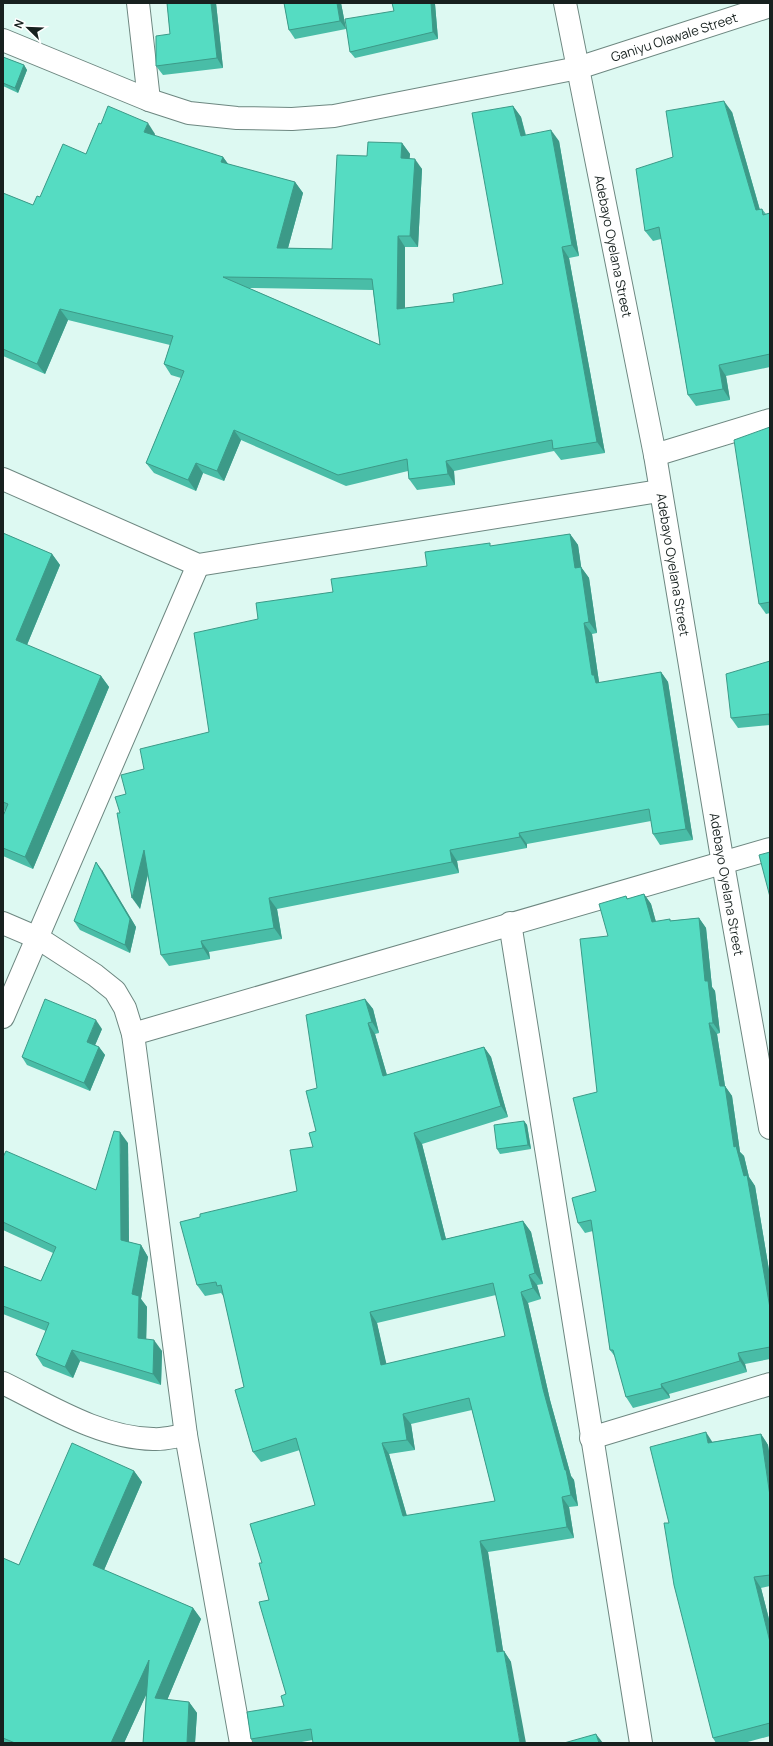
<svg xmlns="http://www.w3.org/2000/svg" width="773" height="1746" viewBox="0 0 773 1746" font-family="Manrope,sans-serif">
	<rect width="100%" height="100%" fill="#ddf9f2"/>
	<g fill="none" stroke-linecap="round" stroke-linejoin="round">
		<g stroke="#6d8780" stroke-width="24">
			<g id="minor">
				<path d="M138,3L149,100"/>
				<path id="s1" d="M565,3L655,455L723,864L770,1128"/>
				<path id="s2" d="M3,40L149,100L189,113L237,118L292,119L334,116L578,68L770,6"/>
				<path d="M655,455L770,420"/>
				<path d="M3,479L198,565L659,491"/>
				<path d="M3,923L38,938L95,975L115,991L125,1008L133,1034L186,1435L241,1743"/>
				<path d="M510,923L641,1743"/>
				<path d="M3,1017L198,565"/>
				<path d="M133,1034L770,849"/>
				<path d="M3,1383C50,1406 100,1438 153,1439C164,1440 176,1436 186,1435"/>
				<path d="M591,1438L770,1384"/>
			</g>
		</g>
		<use href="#minor" stroke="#fff" stroke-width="22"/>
	</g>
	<g fill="#49bda7" fill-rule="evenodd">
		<path d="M167,3H216L223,68L163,75L156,66L170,34Z"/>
		<path d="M284,3H341L346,29L295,39L289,30Z"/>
		<path d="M392,3H438L435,4L438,39L355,58L350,52L394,11Z"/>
		<path d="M3,57L24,65L27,70L18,93L3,86Z"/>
		<path d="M513,106L521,117L526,135L559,141L579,256L569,258L605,453L561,460L554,451L454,471L455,485L417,490L409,479L408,471L346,486L241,440L224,481L203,473L196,491L154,473L146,463L181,378L171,375L164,364L170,345L68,320L45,374L3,356V193L33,205L40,197L86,154L101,124L155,134L154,136L223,157L228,164L295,182L303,193L288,248L332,249L367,156L402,143L410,154L409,158L422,169L418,247H405V308L454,302L503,284ZM249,288L373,290L380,345Z"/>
		<path d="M732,112L760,210L762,209L766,214L770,213V367L726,376L730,400L696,406L688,395L661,239L653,241L645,231L673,157Z"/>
		<path d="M770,427V613L766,614L759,604Z"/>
		<path d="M3,533L52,554L60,565L27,645L101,676L109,687L33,869L3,856V816L5,811L3,810Z"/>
		<path d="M570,534L578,545L581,567L589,578L597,633L592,634L599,682L600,683L661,672L668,682L693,840L660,845L653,834L651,821L527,844V848L457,861L459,873L277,909L282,939L209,952L210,959L169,966L161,955L148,875L140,909L120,813L126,794L144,769L209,732L258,619L333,592L427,566L492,546Z"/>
		<path d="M770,661V725L738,728L731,718Z"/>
		<path d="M102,870L136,927L130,953L80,930L74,921Z"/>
		<path d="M644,894L651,904L656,922L699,918L706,928L712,987L715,991L720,1033L717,1034L725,1086L732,1096L740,1152L744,1156L749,1177L755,1186L770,1276V1359L745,1364L747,1372L669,1394L670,1398L633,1408L626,1397L616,1358L610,1350L593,1231L585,1233L578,1223L596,1191L597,1092L608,936L626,896L628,899Z"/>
		<path d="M365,999L373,1009L379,1033L375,1034L387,1075L484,1047L491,1057L508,1117L422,1144L446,1239L523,1221L531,1232L543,1284L537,1285L541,1299L528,1303L550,1400L571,1476L574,1480L578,1506L569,1507L574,1538L488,1552L503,1651H504L511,1662L313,1740L296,1743H254L251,1739L284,1706L286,1694L269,1600L262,1563L315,1505L300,1450L261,1462L253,1452L244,1387L224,1297L221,1293L205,1296L197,1285L297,1191L313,1147L316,1131L317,1088ZM496,1295L505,1336L386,1364L377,1323ZM472,1410L495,1501L407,1516L389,1454L415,1450L411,1424Z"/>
		<path d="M102,1029L95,1045L99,1047L105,1055L90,1091L27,1065L22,1057Z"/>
		<path d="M524,1121L527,1125L531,1149L500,1154L497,1149Z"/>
		<path d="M128,1143L129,1242L141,1245L148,1257L141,1299L147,1307L146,1339L162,1351L161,1385L80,1361L73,1378L43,1366L36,1355L46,1331L3,1314V1266L41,1281L53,1253L3,1230V1157L96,1190Z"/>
		<path d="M761,1434L768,1445L770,1458V1586L761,1588L770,1623V1736L744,1743H716L713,1738L669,1523L712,1442Z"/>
		<path d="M134,1471L142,1482L104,1570L193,1608L201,1619L167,1700L189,1702L197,1713L195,1743H143L146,1695L124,1743H3V1558L19,1565Z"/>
	</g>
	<g fill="#3c9a88">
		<path d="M211,3H216L223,68L217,58Z"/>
		<path d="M337,3H341L346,29L340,21Z"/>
		<path d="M431,3H434L435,4L438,39L433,32Z"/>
		<path d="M24,65L27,70L18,93L15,88Z"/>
		<path d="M724,101L732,112L763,221L756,210Z"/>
		<path d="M513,106L521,117L528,146L521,136Z"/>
		<path d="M148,123L155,134L151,143L144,132Z"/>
		<path d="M551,130L559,141L579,256L572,245Z"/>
		<path d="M402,143L410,154L409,169L401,158Z"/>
		<path d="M223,157L231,168L221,162Z"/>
		<path d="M415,159L422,169L418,247L410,236Z"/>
		<path d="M295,182L303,193L285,259L277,248Z"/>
		<path d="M398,236L405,247V320L397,309Z"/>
		<path d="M562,247L569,258L605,453L597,442Z"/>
		<path d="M60,309L68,320L45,374L37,364Z"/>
		<path d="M719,365L726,376L730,400L723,389Z"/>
		<path d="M234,430L241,440L224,481L217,471Z"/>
		<path d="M446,461L454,471L455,485L448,474Z"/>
		<path d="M196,463L203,473L196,491L188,480Z"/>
		<path d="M570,534L578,545L583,579L575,568Z"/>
		<path d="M52,554L60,565L24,652L16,640Z"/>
		<path d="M581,567L589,578L597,633L589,622Z"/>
		<path d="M584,623L592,634L599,682L602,685L596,683L592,675Z"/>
		<path d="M661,672L668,682L693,840L686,829Z"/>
		<path d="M101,676L109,687L33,869L25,857Z"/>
		<path d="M519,833L527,844V848L520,837Z"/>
		<path d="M144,850L151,860L140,909L132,898Z"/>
		<path d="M450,850L457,861L459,873L452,862Z"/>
		<path d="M96,862L102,870L136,927L130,953L125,945Z"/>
		<path d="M644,894L651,904L659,933L652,922Z"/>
		<path d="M269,898L277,909L282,939L274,928Z"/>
		<path d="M699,918L706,928L712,987L715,991L720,1033L713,1023L705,981Z"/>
		<path d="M201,941L209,952L210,959L203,948Z"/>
		<path d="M365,999L373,1009L379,1033L372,1022Z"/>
		<path d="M96,1020L102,1029L93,1050L87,1042Z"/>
		<path d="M368,1023L375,1034L390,1086L383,1076Z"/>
		<path d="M709,1023L717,1034L725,1086L732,1096L740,1152L744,1156L749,1177L755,1186L770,1276V1308L744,1176L734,1147L720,1086Z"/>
		<path d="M99,1047L105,1055L90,1091L84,1083Z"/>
		<path d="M484,1047L491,1057L508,1117L501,1106Z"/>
		<path d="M524,1121L527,1125L531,1149L528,1145Z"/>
		<path d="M120,1132L128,1143L129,1252L121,1240Z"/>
		<path d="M414,1133L422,1144L449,1251L442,1240Z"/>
		<path d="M523,1221L531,1232L543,1284L535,1273Z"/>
		<path d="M141,1245L148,1257L141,1299L147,1307L146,1349L138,1338L132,1294Z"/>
		<path d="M529,1275L537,1285L541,1299L533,1288Z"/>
		<path d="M521,1292L528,1303L550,1400L571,1476L574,1480L578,1506L571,1495L565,1470L543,1389Z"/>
		<path d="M370,1312L377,1323L389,1375L381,1365Z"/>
		<path d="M154,1340L162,1351L161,1385L153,1374Z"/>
		<path d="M72,1350L80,1361L73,1378L65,1367Z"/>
		<path d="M738,1353L745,1364L747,1372L740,1361Z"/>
		<path d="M661,1384L669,1394L670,1398L662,1388Z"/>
		<path d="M403,1414L411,1424L415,1450L407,1440Z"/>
		<path d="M706,1432L713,1443H708Z"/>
		<path d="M761,1434L768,1445L770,1458V1496Z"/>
		<path d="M382,1443L389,1454L410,1527L403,1516Z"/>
		<path d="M134,1471L142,1482L101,1577L93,1565Z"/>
		<path d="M562,1497L569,1507L574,1538L567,1527Z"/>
		<path d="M480,1541L488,1552L505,1663L497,1652Z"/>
		<path d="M754,1577L761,1588L770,1623V1642Z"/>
		<path d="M193,1608L201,1619L163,1710L155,1698Z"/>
		<path d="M504,1651L511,1662L526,1743H520Z"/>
		<path d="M149,1660L157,1671L124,1743H111Z"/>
		<path d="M189,1702L197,1713L195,1743H187Z"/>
		<path d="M596,1734L603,1743H599Z"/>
	</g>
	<g fill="#55dcc2" stroke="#3c9a88" fill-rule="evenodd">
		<path d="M167,3H211L217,58L156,66V36L170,34Z"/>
		<path d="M284,3H337L340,21L289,30Z"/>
		<path d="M392,3H431L433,32L350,52L345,19L394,11Z"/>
		<path d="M3,57L24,65L15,88L3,83Z"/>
		<path d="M724,101L756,210L762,209L763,215L770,213V354L719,365L723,389L688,395L659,227L645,231L636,169L673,157L666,111Z"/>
		<path d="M108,106L148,123L144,132L223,157L221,162L295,182L277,248L332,249L337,155L367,156L368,142L402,143L401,158L415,159L410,236H398L397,309L454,302L453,294L503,284L472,113L513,106L521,136L551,130L572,245L562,247L597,442L553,449L552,440L446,461L448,474L409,479L407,459L338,475L234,430L217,471L196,463L188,480L146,463L184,371L164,364L173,336L60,309L37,364L3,349V193L33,205L37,196L40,197L63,144L86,154L99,123L101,124ZM223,277L372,279L380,345Z"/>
		<path d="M770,427V602L759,604L734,440Z"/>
		<path d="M3,533L52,554L16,640L101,676L25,857L3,848V816L8,804L3,802Z"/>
		<path d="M570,534L575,568L581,567L589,622L584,623L592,675H594L596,683L661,672L686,829L653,834L649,809L519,833L520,837L450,850L452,862L269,898L274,928L201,941L203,948L161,955L144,850L132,898L117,813H120L115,797L126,794L121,775L144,769L140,749L209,732L194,633L258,619L256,603L333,592L331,579L427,566L425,552L490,543V546Z"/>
		<path d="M770,661V720L769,714L731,718L726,674Z"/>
		<path d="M770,852V897L759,855Z"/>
		<path d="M96,862L130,919L125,945L74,921Z"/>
		<path d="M644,894L652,922L670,919V921L699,918L705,981H708L713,1023H709L720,1086H725L734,1147L736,1146L744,1176L747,1175L770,1308V1347L738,1353L740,1361L661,1384L662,1388L626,1397L613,1350H610L591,1220L578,1223L572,1198L596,1191L573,1098L597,1092L580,939L608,936L599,904L626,896L627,899Z"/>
		<path d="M45,999L96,1020L87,1042L99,1047L84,1083L22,1057Z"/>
		<path d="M365,999L372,1022L368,1023L383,1076L484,1047L501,1106L414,1133L442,1240L523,1221L535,1273L529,1275L533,1288L521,1292L543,1389L565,1470H566L571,1495L562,1497L567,1527L480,1541L497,1652L504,1651L520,1743H313L311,1729L251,1739L247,1712L284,1706L281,1696L286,1694L259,1602L269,1600L259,1563H262L250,1524L315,1505L296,1438L253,1452L235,1390L244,1387L221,1285L217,1286L216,1282L197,1285L180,1222L200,1217V1214L297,1191L290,1150L313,1147L309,1133L316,1131L306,1091L317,1088L306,1015ZM493,1283L505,1336L381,1365L370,1312ZM469,1398L495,1501L403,1516L382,1443L407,1440L403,1414Z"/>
		<path d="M524,1121L528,1145L497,1149L494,1125Z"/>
		<path d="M114,1131L120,1132L121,1240L141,1245L132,1294L139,1296L138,1338L154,1340L153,1374L72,1350L65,1367L36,1355L49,1323L3,1306V1266L41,1281L56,1247L3,1222V1157L6,1151L96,1190Z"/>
		<path d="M706,1432L708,1443L761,1434L770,1496V1575L754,1577L770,1642V1723L713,1738L674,1585L664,1523H669L650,1447Z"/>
		<path d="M72,1443L134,1471L93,1565L193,1608L155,1698L189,1702L187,1743H143L149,1660L111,1743H15L3,1738V1558L19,1565Z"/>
		<path d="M596,1734L599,1743H564Z"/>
	</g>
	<g text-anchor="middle" stroke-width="4" stroke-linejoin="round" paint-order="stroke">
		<g font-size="13" fill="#17211f" stroke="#fff">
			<text dy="5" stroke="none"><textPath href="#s2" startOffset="695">Ganiyu Olawale Street</textPath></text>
			<text dy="5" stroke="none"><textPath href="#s1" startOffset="248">Adebayo Oyelana Street</textPath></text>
			<text dy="5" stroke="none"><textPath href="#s1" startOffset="572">Adebayo Oyelana Street</textPath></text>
			<text dy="5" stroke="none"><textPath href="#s1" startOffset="896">Adebayo Oyelana Street</textPath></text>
		</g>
	</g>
	<rect width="773" height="1746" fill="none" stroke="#17211f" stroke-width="8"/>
	<g transform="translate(28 28) rotate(293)" stroke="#ffffff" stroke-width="3" paint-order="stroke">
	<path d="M0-3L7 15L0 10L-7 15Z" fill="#17211f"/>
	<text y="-6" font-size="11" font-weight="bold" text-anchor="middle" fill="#17211f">N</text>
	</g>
</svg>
